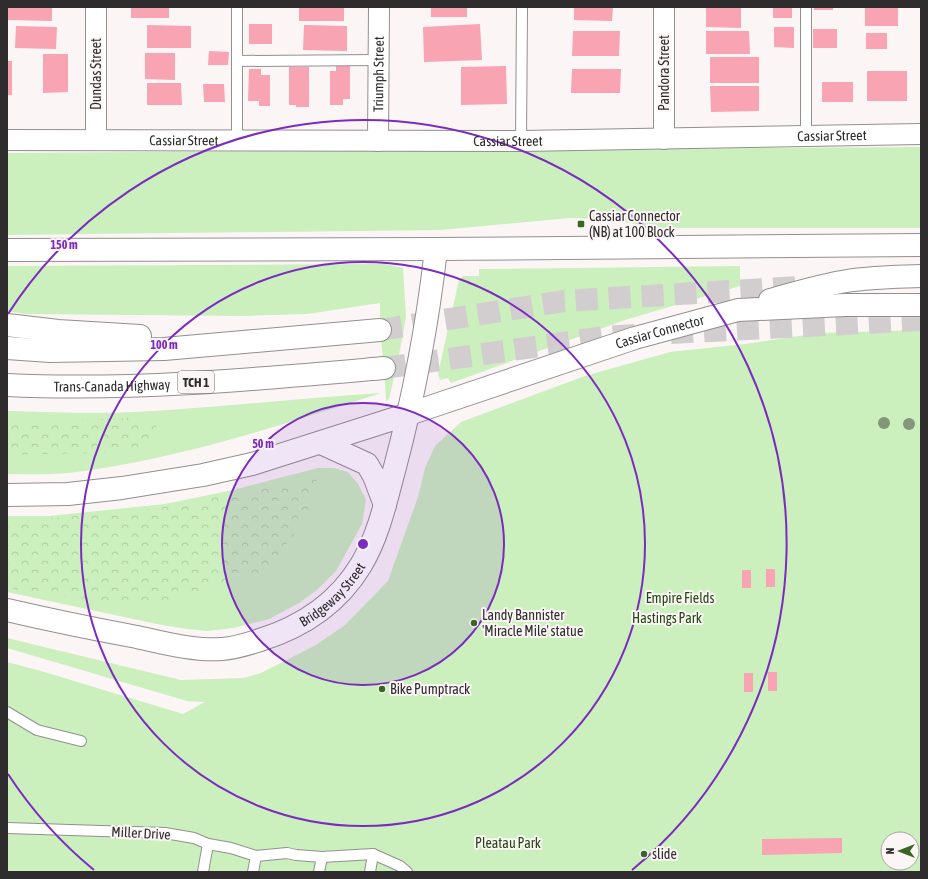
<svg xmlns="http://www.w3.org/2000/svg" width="928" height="879" viewBox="0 0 928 879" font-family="'Asap Condensed',sans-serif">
	<defs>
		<pattern id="forest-crowns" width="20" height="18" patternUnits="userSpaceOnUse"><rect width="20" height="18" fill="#cbefbd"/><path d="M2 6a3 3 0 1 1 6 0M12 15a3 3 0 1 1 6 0" fill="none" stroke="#afcda3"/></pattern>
	</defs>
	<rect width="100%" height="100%" fill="#fbf5f6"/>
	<g fill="#cbefbd" fill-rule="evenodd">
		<path d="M921,147V228H659L607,219L570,218L440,230L7,235V153Z"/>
		<path d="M385,264L403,268L406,317L398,360L389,399L386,401L384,368L380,330V303L307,314L241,316L25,314L7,311V266Z"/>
		<path d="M740,266V286L625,320L451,383L448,378L440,380L438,374L459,280L463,276H479V269Z"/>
		<path d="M921,330V872H7V662L41,671L183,714L205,702L187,701L7,648V638L181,680L243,678L261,673L316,645L345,625L388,581L418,497L425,468L435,446L461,422L585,376L670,352L745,344L820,333ZM888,839H912V863H888Z"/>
		<path d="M381,393C279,426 175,460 68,473C48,475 27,474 7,474V411C50,412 92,414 135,412C217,408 299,398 381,393Z"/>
		<path d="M318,468H334L348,472L358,484L366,500L362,524L336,571L318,589L299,603L269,619L233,628L208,631L187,629L157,624L7,592V516H49L165,504L233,490Z"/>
	</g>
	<g fill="url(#forest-crowns)">
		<path d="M128,418L158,423L143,452L7,455V426L20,422Z"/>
		<path d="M317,479L305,521L263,573L149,606L30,593L7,587V522L152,509Z"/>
	</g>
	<g fill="#f8a4b3">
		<path d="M7,7H52V21L7,20Z"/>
		<rect x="131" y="7" width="38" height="11"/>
		<rect x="299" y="7" width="45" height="14"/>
		<rect x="431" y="7" width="36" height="10"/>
		<path d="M574,7H613L612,21L574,20Z"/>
		<path d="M706,7H741V28L706,27Z"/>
		<rect x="773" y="7" width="19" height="11"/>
		<rect x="814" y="7" width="19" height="3"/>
		<rect x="865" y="7" width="33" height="19"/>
		<rect x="249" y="24" width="23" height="20"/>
		<path d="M480,24L482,60L424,62L423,27Z"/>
		<path d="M147,25L191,26V48H147Z"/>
		<path d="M304,25L347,26V51L303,50Z"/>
		<path d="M16,26L57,27L56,49L15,48Z"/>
		<path d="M774,27H794V48L774,47Z"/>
		<rect x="813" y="29" width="24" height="19"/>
		<path d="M573,31H620L619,56H572Z"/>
		<path d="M706,31H749L750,54H706Z"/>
		<rect x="866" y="33" width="21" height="16"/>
		<path d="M209,51L229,52L228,65H208Z"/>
		<path d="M145,53H175V80L145,79Z"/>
		<path d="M43,54H68V92L43,93Z"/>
		<rect x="710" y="57" width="49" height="26"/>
		<rect x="7" y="61" width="5" height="34"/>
		<path d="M336,66H350V99H343V105H330V71H336Z"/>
		<path d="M506,66L507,104L461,105V67Z"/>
		<path d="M289,67H309V107H296V105H289Z"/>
		<path d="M249,69H261V75H270V106H259V101H248Z"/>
		<path d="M572,69H621L620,93H571Z"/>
		<rect x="867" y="71" width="40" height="30"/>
		<rect x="822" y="82" width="31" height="20"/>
		<path d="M147,83H181L182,105H147Z"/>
		<path d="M203,84H224L225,102H204Z"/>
		<path d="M710,86H759V111L711,112Z"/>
		<rect x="766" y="569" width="9" height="18"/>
		<rect x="742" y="570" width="9" height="18"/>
		<rect x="768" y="672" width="9" height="19"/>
		<rect x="744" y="673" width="9" height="19"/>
		<path d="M842,838V853L762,855V839Z"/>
	</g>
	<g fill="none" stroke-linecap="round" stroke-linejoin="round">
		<g stroke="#d2cdce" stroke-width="22" stroke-dasharray="22 11" stroke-linecap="butt">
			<path d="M380,330L564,301L798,287"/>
			<path d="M671,333L921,320"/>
			<path d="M384,368L605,337L635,335"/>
		</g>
		<g stroke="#938f8f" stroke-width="12">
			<g id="service">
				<path d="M237,7V141"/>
				<path d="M806,7V136"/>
				<path d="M237,61L379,60"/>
				<path d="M521,141L522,7"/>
				<path d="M7,712L37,730L81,741"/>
				<path d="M7,828L165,833L194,838L208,844L231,848L256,856L253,872"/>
				<path d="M256,856L287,853L296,855L322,857L373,854L400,866L407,872"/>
				<path d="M203,872L208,844"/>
				<path d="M319,872L322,857"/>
				<path d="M370,872L373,854"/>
			</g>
		</g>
		<g stroke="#938f8f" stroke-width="22">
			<g id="minor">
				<path d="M664,7V139"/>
				<path id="s1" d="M7,140L521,141L921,134"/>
				<path d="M96,140V7"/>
				<path id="s2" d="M378,141L379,7"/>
			</g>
		</g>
		<g stroke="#938f8f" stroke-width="24">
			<g id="tertiary">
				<path id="s3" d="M7,610C50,620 94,629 137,637C164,643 194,651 222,649C235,648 248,644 260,640C302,627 338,603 361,565C379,535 386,500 395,467C414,395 428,322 436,249"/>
			</g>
		</g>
		<g stroke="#938f8f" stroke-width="24">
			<g id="primary">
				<path d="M436,249L921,245"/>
				<path d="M770,300C795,293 821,285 847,281C872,277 896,277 921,276"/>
				<path id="s4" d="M409,414L635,338L738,310L845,305H921"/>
			</g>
		</g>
		<g stroke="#938f8f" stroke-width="24">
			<g id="motorway">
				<path d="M7,250L436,249"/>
				<path d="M7,325L58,331L140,336"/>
				<path d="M7,348L50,351L164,349L380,330"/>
				<path id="s5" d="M7,385C133,391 259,379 384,368"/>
				<path d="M321,443L367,464L374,476L385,505"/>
				<path d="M7,495L68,494L122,488L203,475L252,464L409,414"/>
			</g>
		</g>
		<use href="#service" stroke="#fff" stroke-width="10"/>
		<use href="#minor" stroke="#fff" stroke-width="20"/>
		<use href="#tertiary" stroke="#fff" stroke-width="22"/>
		<use href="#primary" stroke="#fff" stroke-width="22"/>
		<use href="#motorway" stroke="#fff" stroke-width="22"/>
	</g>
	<g fill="#849678">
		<circle cx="884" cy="423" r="6"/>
		<circle cx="909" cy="424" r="6"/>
	</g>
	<circle cx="363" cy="544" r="141" fill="#7b2cbf" fill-opacity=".12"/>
	<g fill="none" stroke="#7b2cbf" stroke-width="2">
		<circle cx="363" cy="544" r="141"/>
		<circle cx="363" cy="544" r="282"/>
		<path d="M94 870A423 423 0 0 1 8 774M8 314A423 423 0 1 1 632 870"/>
	</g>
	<g fill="#396625" stroke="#fbf5f6" stroke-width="1.5">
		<rect x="577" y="220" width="8" height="8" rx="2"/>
		<circle cx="474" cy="623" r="4"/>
		<circle cx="382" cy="689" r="4"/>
		<circle cx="644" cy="854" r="4"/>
	</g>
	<g text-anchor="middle" stroke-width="4" stroke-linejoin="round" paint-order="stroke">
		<rect fill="#fbf5f6" stroke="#6c6869" stroke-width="1" x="178" y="371" width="36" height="22" rx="3"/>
		<g font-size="13" font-weight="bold" fill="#2e2c2c">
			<text x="196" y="387">TCH 1</text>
		</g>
		<g font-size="14" fill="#2e2c2c" stroke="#fbf5f6">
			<text transform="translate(664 73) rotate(-90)" y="5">Pandora Street</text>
			<text transform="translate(96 74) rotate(-90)" y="5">Dundas Street</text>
			<text dy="5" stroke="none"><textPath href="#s2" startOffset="67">Triumph Street</textPath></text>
			<text dy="5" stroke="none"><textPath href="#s1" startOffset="825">Cassiar Street</textPath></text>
			<text dy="5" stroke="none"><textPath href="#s1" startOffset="177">Cassiar Street</textPath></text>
			<text dy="5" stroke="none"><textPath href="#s1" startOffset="501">Cassiar Street</textPath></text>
			<text dy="5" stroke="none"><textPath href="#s4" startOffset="264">Cassiar Connector</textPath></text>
			<text dy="5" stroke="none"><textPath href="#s5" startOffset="105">Trans-Canada Highway</textPath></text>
			<text dy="5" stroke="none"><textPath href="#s3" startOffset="345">Bridgeway Street</textPath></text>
			<text transform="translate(141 833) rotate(3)" y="5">Miller Drive</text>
		</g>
		<g font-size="14" fill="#2e2c2c" stroke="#fbf5f6" text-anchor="start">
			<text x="589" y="221">Cassiar Connector<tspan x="589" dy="16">(NB) at 100 Block</tspan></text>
			<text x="482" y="620">Landy Bannister<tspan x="482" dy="16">'Miracle Mile' statue</tspan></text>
			<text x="390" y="694">Bike Pumptrack</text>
			<text x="652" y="859">slide</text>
		</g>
		<g font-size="14" fill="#224810" stroke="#fbf5f6">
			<text x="680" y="603">Empire Fields</text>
			<text x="667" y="623">Hastings Park</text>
			<text x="508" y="848">Pleatau Park</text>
		</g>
	</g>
	<circle cx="363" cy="544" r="6" fill="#7b2cbf" stroke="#fbf5f6" stroke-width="2"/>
	<g font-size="12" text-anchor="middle" font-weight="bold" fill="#7b2cbf" stroke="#fbf5f6" stroke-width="4" stroke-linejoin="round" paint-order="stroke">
		<text x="64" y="249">150 m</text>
		<text x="164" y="349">100 m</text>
		<text x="263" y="448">50 m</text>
	</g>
	<rect width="928" height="879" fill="none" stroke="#2e2c2c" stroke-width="16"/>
	<g transform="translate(900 851) rotate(270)"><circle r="19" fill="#fbf5f6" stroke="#a9a5a5"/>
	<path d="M0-3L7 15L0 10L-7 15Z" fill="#396625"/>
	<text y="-6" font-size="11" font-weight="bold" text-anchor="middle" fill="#2e2c2c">N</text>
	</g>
</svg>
